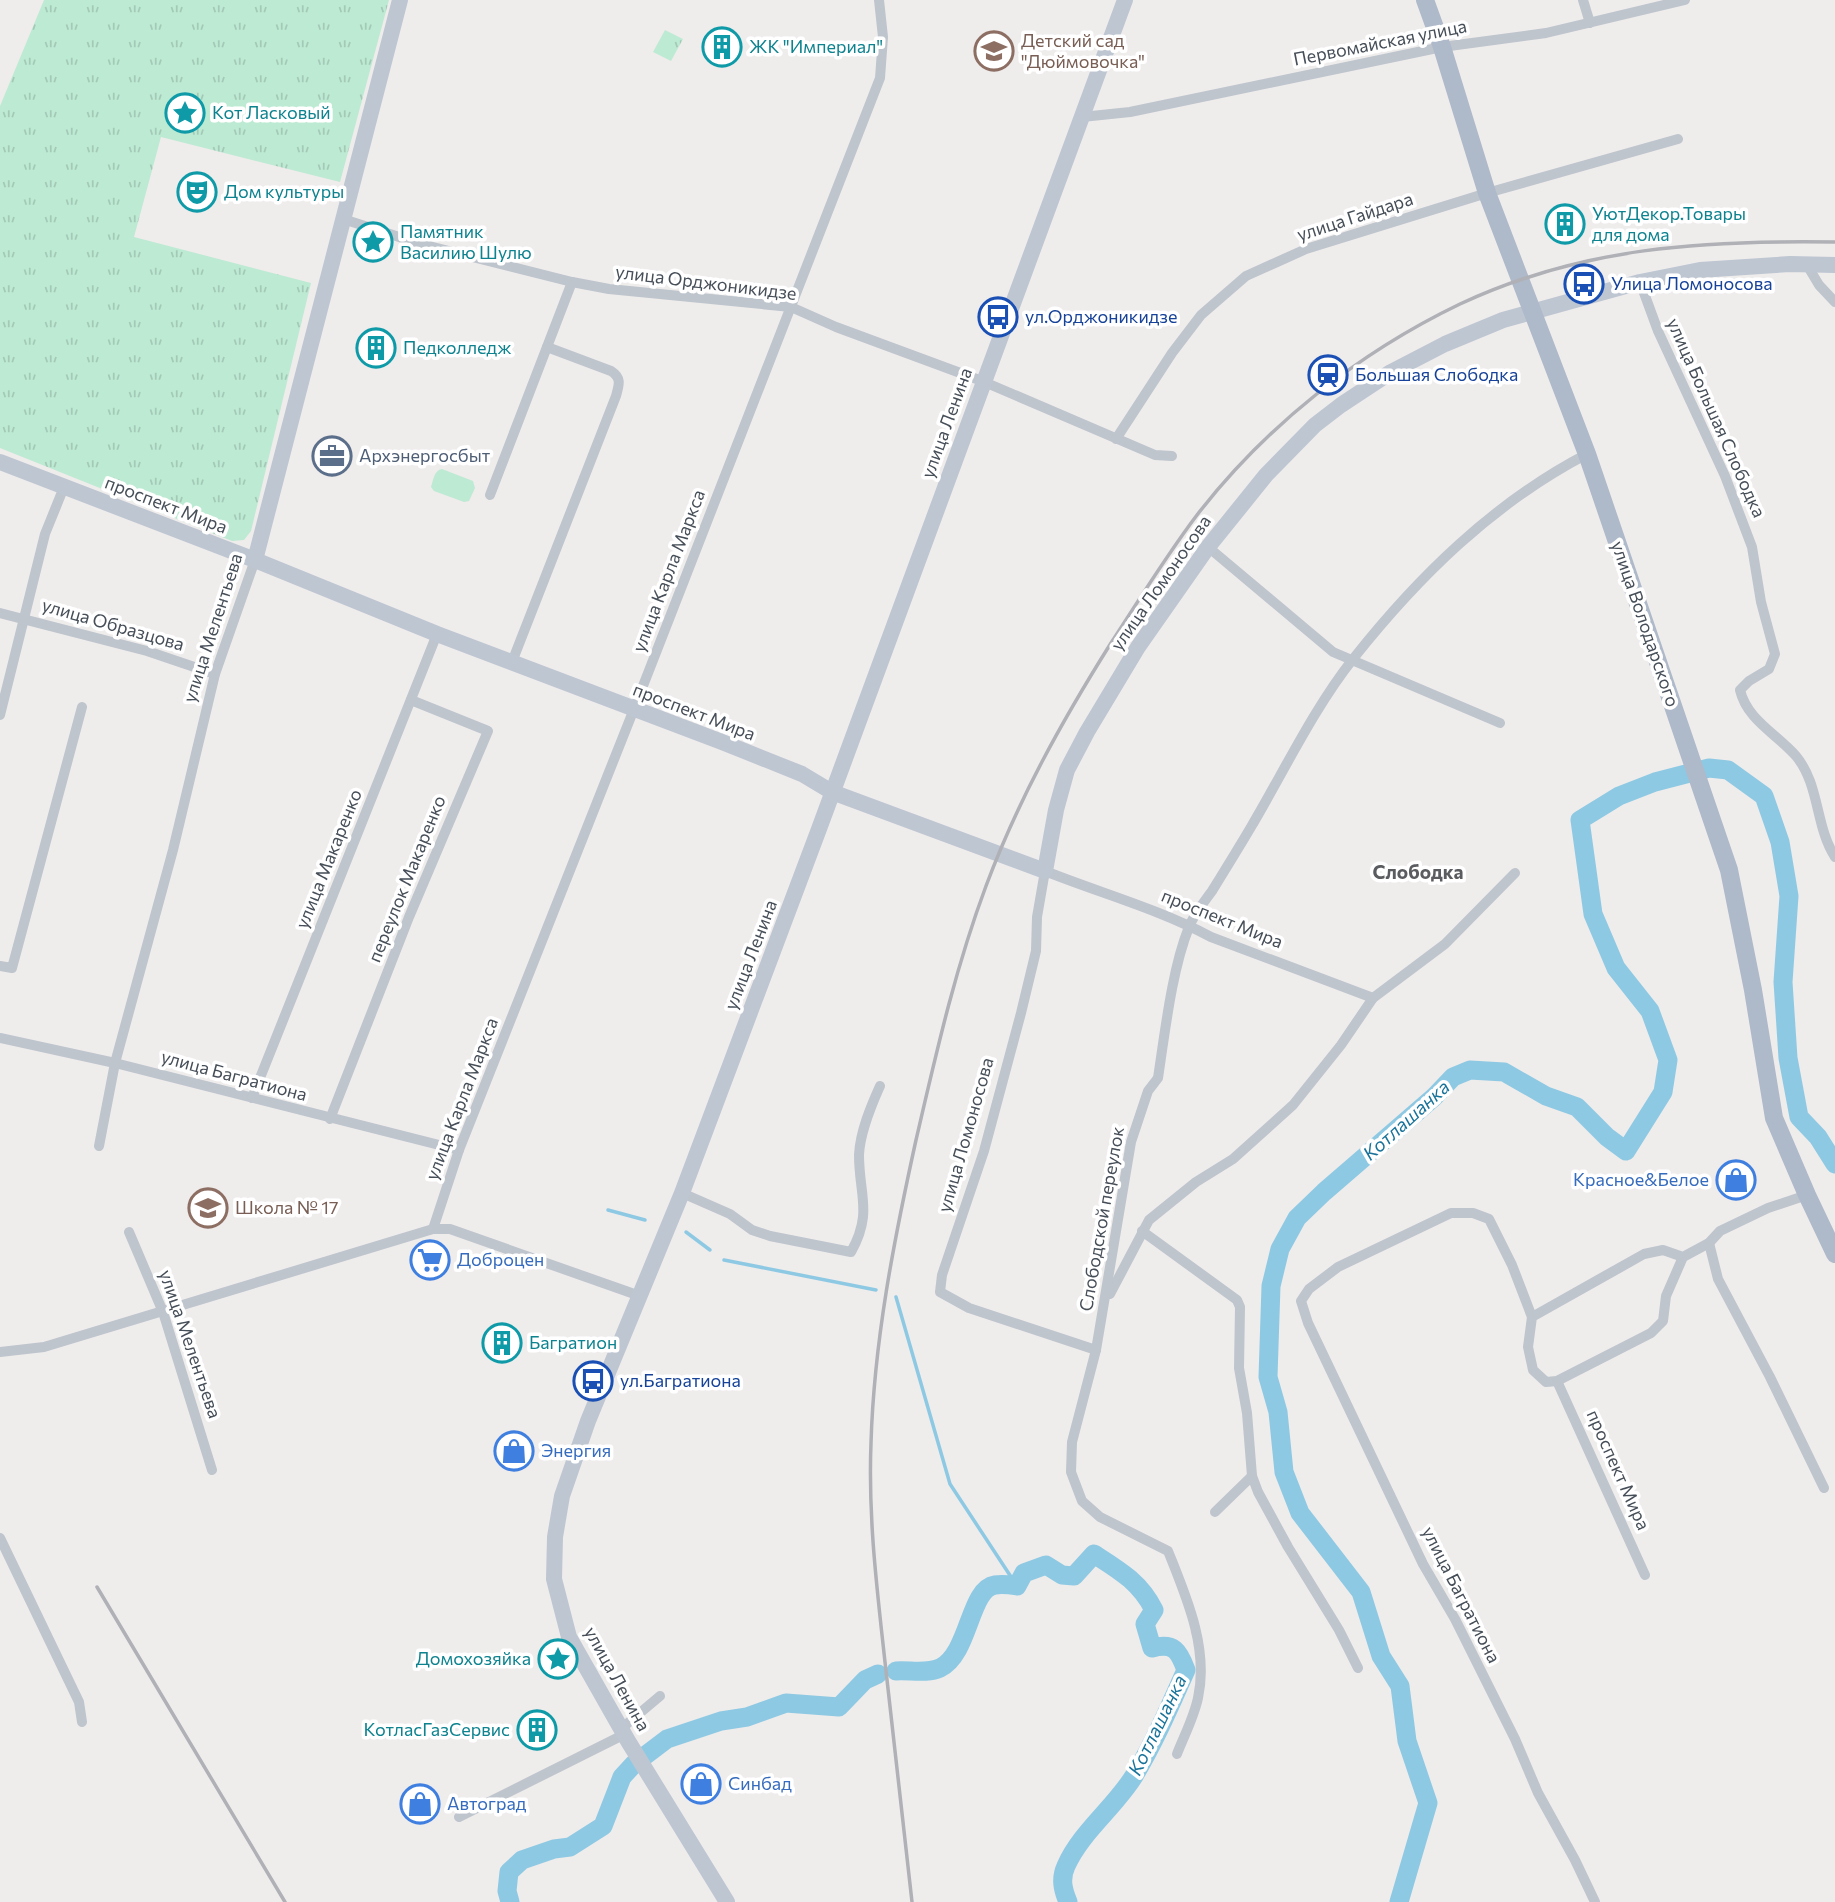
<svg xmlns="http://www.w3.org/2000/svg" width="1835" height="1902" viewBox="0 0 1835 1902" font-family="Commissioner,sans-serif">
	<defs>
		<pattern id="park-tufts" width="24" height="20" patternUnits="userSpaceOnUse" patternTransform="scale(1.75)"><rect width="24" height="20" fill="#bdead3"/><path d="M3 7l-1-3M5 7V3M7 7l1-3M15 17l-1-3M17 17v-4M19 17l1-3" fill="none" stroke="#a4cab7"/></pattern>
	</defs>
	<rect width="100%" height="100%" fill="#efecec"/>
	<path fill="#bdead3" d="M442,469L473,481L475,488L469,501L464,502L434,491L431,487C433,481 434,470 442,469Z"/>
	<g fill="url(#park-tufts)">
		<path d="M44,0H389L340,182L161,137L134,237L311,283L251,531L244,540L232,541L0,448V106Z"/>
		<path d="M665,30L683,39L671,61L653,52Z"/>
	</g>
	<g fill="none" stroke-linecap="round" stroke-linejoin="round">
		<g stroke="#8ec9e3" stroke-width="3.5">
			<path d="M608,1210L645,1220"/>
			<path d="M686,1232L710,1250"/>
			<path d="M724,1260L876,1290"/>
			<path d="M896,1297L950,1484L1017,1586"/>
		</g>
		<g stroke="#8ec9e3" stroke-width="19">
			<path d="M896,1671C910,1670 927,1674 940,1668C970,1653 969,1589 995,1585C1002,1584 1011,1585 1017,1586L1024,1573L1046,1565L1062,1575L1074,1576L1094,1554C1119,1570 1140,1582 1154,1610L1145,1624L1152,1648C1174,1642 1179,1651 1186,1670C1170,1706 1154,1743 1134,1776C1114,1808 1081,1832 1066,1866C1060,1879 1063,1890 1068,1902"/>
			<path d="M510,1902L507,1891L509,1872L522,1860L554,1849L570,1847L603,1826L622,1777L634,1764L667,1739L721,1721L747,1717L786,1703L839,1707L865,1680L878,1674"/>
			<path d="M1399,1902L1428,1803L1407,1741L1400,1686L1381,1656L1361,1592L1300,1513L1284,1472L1278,1412L1268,1377L1271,1286L1280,1249L1297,1218L1324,1192L1434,1097L1453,1077L1470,1070L1504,1072L1546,1096L1577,1107L1607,1137L1626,1151L1663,1092L1668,1060L1650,1011L1616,968L1593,914L1580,820L1619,796L1655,782L1709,768L1728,770L1764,796L1780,842L1789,896L1783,982L1788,1058L1799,1117L1818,1137L1835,1164"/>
		</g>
		<g stroke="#bec5cd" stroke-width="10">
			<path d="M1583,0L1590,23"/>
			<path d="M1082,117L1130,112L1442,47L1546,33L1685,0"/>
			<path d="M343,219L421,244L572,282L609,289L791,307L836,327L982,381L1155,455L1172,456"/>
			<path d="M1807,265L1819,285L1835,302"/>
			<path d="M1640,282L1658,331L1725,476L1752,547L1761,602L1775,654L1769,669L1749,681L1740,690C1747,720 1777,734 1796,756C1820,785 1815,826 1835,857"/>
			<path d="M1116,439L1172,353L1201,315L1246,276L1306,249L1487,193L1678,139"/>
			<path d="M490,495L572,282"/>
			<path d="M1208,547L1333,652L1500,723"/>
			<path d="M0,613L147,651L215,674"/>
			<path d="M512,662L616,396C619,385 622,378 611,371L547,347"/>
			<path d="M0,715L45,534L64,487"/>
			<path d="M0,966L12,968L82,707"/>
			<path d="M0,1038L115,1063L459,1150"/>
			<path d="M252,1098L437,634"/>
			<path d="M330,1119L409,917L488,731L411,700"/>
			<path d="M99,1146L115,1063L173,850L215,674L255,560"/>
			<path d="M682,1193L730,1214L752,1230L770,1236L851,1252C873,1213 859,1195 859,1155C860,1132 871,1106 880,1086"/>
			<path d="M433,1229L459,1150L634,709L880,78L883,37L879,0"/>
			<path d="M1142,1231L1237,1300L1240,1307L1239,1368L1247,1413L1252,1476L1258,1492L1288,1547L1339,1630L1358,1668"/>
			<path d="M129,1232L163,1312L212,1470"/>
			<path d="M1709,1243L1718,1279L1770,1377L1824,1488"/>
			<path d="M1683,1257L1666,1296L1663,1321L1651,1333L1557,1381L1546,1382L1533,1370L1528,1347L1532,1317L1644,1254L1663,1250L1683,1257L1709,1243L1720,1231L1768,1208L1807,1195"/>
			<path d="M1110,1294L1149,1220L1196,1182L1233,1159L1293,1105L1341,1045L1373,998L1445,944L1515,873"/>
			<path d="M1532,1317L1512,1265L1489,1219L1473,1213H1451L1338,1267L1309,1289L1301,1301L1308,1323L1423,1564L1455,1619L1515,1739L1538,1793L1575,1860L1595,1902"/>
			<path d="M1096,1350L969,1308L940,1292L942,1275L984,1151L1021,1013L1036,951L1037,917L1045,871C1100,893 1159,909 1211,937L1373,998"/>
			<path d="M0,1352L44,1347L433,1229H450L640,1296"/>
			<path d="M1557,1381L1645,1575"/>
			<path d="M1215,1512L1252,1476"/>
			<path d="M0,1538L79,1702L82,1722"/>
			<path d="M622,1728L660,1696"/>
			<path d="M1177,1754C1184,1736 1194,1717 1198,1698C1209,1648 1186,1596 1168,1551L1100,1517L1082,1501L1071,1472L1072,1442L1096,1350L1131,1142L1148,1091L1158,1078C1165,1032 1172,969 1189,927C1194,914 1204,902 1212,891C1225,870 1238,849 1251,827C1283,773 1314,708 1353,659C1418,577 1493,503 1587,454"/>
			<path d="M459,1817L625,1734"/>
		</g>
		<g stroke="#bec6d2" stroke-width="16">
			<path d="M0,462L255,560L437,634L722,742L802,774L832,792L1045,871L1056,810L1067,770L1087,732L1138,647L1208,547L1266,475L1315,425L1341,405L1391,372L1445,344L1503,320L1640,282L1700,270L1790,264L1835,265"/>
			<path d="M255,560L400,0"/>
			<path d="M727,1902L628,1741L569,1637L554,1579L555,1537L562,1496L588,1421L682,1193L819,829L1125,0"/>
		</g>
		<path stroke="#aeb9c9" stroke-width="18" d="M1425,0L1442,47L1487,193L1587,454L1729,870L1753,990L1774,1118L1807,1195L1835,1254"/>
		<g stroke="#afb1b6" stroke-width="3.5">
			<path d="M97,1587L285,1902"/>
			<path d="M912,1902C903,1822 894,1742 885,1662C877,1589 868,1517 871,1443C874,1341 894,1240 916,1140C936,1054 955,969 986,886C1018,800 1062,721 1111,643C1139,600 1166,556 1197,515C1266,426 1358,353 1460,304C1582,247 1703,240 1835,242"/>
		</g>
	</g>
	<defs>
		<g id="building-ring" transform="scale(2.0125)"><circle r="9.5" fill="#fff" stroke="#0f9aa8" stroke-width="1.5"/><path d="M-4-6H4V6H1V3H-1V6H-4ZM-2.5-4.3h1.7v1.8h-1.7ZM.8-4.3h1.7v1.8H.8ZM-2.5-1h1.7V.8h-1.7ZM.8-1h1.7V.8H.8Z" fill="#0f9aa8"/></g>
		<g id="school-ring" transform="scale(2.0125)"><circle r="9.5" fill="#fff" stroke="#8d6e63" stroke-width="1.5"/><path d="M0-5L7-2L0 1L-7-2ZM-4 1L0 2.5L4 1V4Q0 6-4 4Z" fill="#8d6e63"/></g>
		<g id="sight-ring" transform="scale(2.0125)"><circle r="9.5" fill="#fff" stroke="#0f9aa8" stroke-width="1.5"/><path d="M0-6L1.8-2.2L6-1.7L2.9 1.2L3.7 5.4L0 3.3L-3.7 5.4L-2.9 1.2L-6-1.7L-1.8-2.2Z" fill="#0f9aa8"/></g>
		<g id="theatre-ring" transform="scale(2.0125)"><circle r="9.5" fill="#fff" stroke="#0f9aa8" stroke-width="1.5"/><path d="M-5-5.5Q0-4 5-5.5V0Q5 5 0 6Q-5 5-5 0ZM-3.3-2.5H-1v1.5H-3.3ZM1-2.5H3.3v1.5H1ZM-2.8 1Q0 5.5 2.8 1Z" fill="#0f9aa8"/></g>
		<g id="bus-ring" transform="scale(2.0125)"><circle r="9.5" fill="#fff" stroke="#1a4fb4" stroke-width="1.5"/><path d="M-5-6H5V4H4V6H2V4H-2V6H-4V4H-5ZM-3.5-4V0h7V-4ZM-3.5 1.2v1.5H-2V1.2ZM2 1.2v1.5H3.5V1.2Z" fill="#1a4fb4"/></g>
		<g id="station-ring" transform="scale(2.0125)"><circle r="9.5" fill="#fff" stroke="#1a4fb4" stroke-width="1.5"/><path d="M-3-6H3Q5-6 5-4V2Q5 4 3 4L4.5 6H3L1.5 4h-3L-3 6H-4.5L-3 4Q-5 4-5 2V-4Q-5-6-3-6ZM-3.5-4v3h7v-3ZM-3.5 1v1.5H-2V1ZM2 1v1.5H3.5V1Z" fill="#1a4fb4"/></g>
		<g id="office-ring" transform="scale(2.0125)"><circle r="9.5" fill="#fff" stroke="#5c6f8a" stroke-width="1.5"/><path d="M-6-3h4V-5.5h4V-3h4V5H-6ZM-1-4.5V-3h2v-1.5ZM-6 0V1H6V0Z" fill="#5c6f8a"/></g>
		<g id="shop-ring" transform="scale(2.0125)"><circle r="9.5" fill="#fff" stroke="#3f7fe0" stroke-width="1.5"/><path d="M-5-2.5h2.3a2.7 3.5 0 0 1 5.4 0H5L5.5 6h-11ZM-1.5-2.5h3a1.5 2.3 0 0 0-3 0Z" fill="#3f7fe0"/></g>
		<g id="supermarket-ring" transform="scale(2.0125)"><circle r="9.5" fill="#fff" stroke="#3f7fe0" stroke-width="1.5"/><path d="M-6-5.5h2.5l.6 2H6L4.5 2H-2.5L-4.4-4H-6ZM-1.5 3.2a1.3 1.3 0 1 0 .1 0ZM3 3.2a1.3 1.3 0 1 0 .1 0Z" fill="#3f7fe0"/></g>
	</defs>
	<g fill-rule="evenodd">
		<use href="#building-ring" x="722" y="47"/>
		<use href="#school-ring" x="994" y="51"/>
		<use href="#sight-ring" x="185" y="113"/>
		<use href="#theatre-ring" x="197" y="192"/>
		<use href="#building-ring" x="1565" y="224"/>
		<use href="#sight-ring" x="373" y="242"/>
		<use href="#bus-ring" x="1584" y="284"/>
		<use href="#bus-ring" x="998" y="317"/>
		<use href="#building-ring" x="376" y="348"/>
		<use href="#station-ring" x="1328" y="375"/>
		<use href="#office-ring" x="332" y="456"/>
		<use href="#shop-ring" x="1736" y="1180"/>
		<use href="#school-ring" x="208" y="1208"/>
		<use href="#supermarket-ring" x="430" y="1260"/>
		<use href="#building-ring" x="502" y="1343"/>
		<use href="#bus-ring" x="593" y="1381"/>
		<use href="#shop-ring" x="514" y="1451"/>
		<use href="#sight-ring" x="558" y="1659"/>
		<use href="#building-ring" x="537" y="1730"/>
		<use href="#shop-ring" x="701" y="1784"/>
		<use href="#shop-ring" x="420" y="1804"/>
	</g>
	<g text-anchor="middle" stroke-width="7" stroke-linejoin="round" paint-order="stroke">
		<g font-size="18" fill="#785e54" stroke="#fff" text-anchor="start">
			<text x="1021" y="47">Детский сад<tspan x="1021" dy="21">"Дюймовочка"</tspan></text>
			<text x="235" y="1214">Школа № 17</text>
		</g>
		<g font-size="18" fill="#464e58" stroke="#fff">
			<text transform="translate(1380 43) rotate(-11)" y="6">Первомайская улица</text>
			<text transform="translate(1355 217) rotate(-18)" y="6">улица Гайдара</text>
			<text transform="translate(706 283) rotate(7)" y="6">улица Орджоникидзе</text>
			<text transform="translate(1716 418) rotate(66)" y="6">улица Большая Слободка</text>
			<text transform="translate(947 423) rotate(-70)" y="6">улица Ленина</text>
			<text transform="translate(166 505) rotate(21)" y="6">проспект Мира</text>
			<text transform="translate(669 571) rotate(-69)" y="6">улица Карла Маркса</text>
			<text transform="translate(1161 583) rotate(-55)" y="6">улица Ломоносова</text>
			<text transform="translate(1645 624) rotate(71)" y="6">улица Володарского</text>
			<text transform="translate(113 625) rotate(16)" y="6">улица Образцова</text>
			<text transform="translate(213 628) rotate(-72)" y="6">улица Мелентьева</text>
			<text transform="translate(694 712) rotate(21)" y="6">проспект Мира</text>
			<text transform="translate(329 859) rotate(-68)" y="6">улица Макаренко</text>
			<text transform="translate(407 879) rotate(-68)" y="6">переулок Макаренко</text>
			<text transform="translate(1222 919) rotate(22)" y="6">проспект Мира</text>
			<text transform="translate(751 955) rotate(-69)" y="6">улица Ленина</text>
			<text transform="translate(234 1076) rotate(15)" y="6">улица Багратиона</text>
			<text transform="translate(462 1099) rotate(-69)" y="6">улица Карла Маркса</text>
			<text transform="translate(966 1135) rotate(-74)" y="6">улица Ломоносова</text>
			<text transform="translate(1102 1219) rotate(-80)" y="6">Слободской переулок</text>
			<text transform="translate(190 1344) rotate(71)" y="6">улица Мелентьева</text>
			<text transform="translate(1618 1470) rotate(66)" y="6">проспект Мира</text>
			<text transform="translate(1461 1595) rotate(63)" y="6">улица Багратиона</text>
			<text transform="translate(617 1679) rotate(61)" y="6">улица Ленина</text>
		</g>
		<g font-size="18" fill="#0d838f" stroke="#fff" text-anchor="start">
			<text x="749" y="53">ЖК "Империал"</text>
			<text x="212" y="119">Кот Ласковый</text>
			<text x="224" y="198">Дом культуры</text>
			<text x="1592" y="220">УютДекор.Товары<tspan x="1592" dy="21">для дома</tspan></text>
			<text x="400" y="238">Памятник<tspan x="400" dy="21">Василию Шулю</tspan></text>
			<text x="403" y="354">Педколледж</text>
			<text x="529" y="1349">Багратион</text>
			<text x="531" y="1665" text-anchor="end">Домохозяйка</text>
			<text x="510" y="1736" text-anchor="end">КотласГазСервис</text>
		</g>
		<g font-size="18" fill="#164399" stroke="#fff" text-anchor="start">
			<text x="1611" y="290">Улица Ломоносова</text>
			<text x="1025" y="323">ул.Орджоникидзе</text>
			<text x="1355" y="381">Большая Слободка</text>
			<text x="620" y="1387">ул.Багратиона</text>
		</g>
		<g font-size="18" fill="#4e5e75" stroke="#fff" text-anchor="start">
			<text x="359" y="462">Архэнергосбыт</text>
		</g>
		<g font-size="18" fill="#366cbe" stroke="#fff" text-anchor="start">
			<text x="1709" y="1186" text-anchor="end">Красное&amp;Белое</text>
			<text x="457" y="1266">Доброцен</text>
			<text x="541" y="1457">Энергия</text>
			<text x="728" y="1790">Синбад</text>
			<text x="447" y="1810">Автоград</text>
		</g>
		<g font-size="19" font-weight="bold" fill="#5a5c60" stroke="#fff">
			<text x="1418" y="879">Слободка</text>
		</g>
		<g font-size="19" font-style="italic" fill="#187299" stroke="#fff">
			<text transform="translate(1406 1120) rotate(-42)" y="7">Котлашанка</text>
			<text transform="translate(1157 1725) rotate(-64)" y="7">Котлашанка</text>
		</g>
	</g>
</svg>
